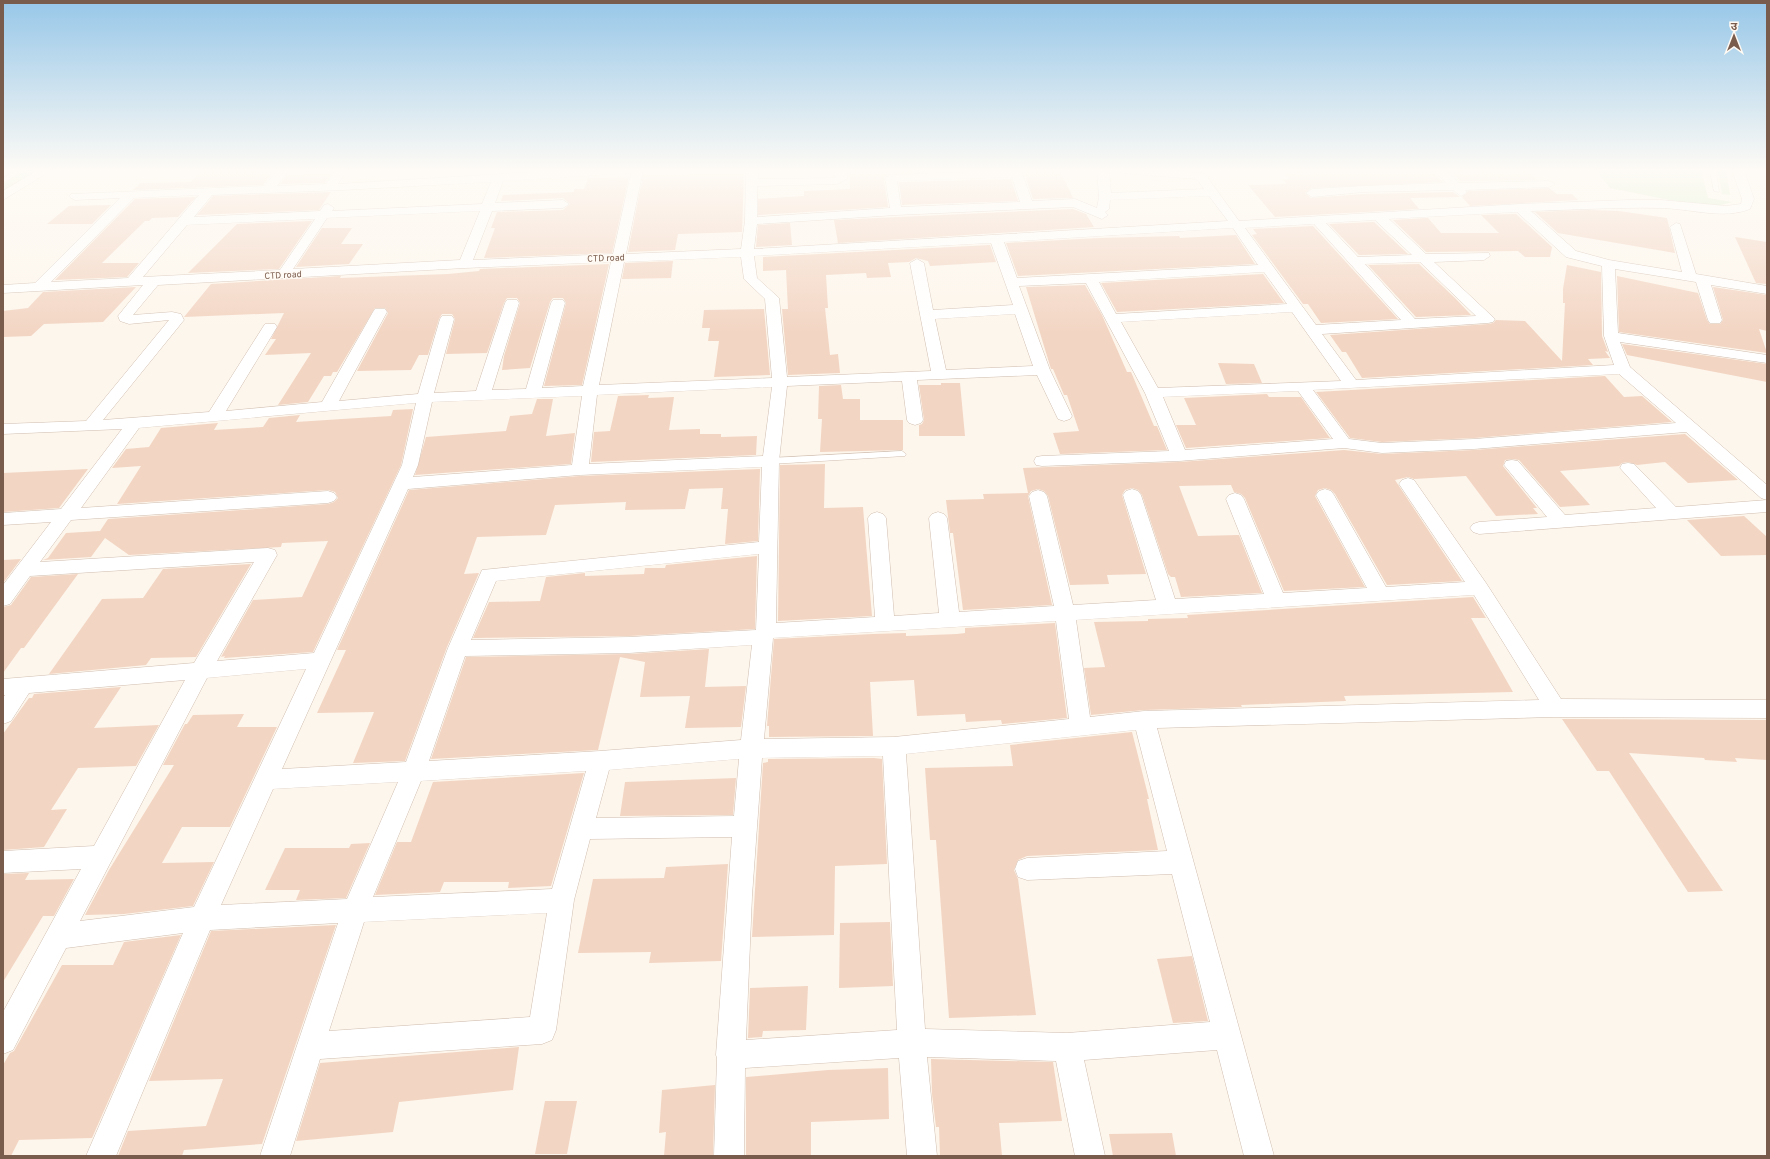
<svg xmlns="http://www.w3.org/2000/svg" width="1770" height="1159" viewBox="0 0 1770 1159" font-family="Overpass,'Noto Sans Devanagari',sans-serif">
	<rect width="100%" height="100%" fill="#fdf6ec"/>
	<g fill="#d8ecc9">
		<path d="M27,170H40L3,192V184Z"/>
		<path d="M1596,170H1701L1708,198L1732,202L1710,208L1610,188Z"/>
		<path d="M1718,170H1726L1730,195L1722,194Z"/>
	</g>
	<g fill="#f3d5c3">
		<path d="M202,170H275L263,185L133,190L140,183L190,182Z"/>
		<path d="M849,170H972L890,174L884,178L888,207L758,215V199L804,196V191L850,189Z"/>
		<path d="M1023,170H1060L1073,198L1033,199Z"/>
		<path d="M1324,170H1431L1443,182L1312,188L1305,193L1311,198L1363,194L1453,192L1460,197L1410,198L1419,209L1275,217L1248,185L1286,184L1283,179H1289L1283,172Z"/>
		<path d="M1474,170L1526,171L1538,180L1460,181L1449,171Z"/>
		<path d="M331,174L325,183L280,184L287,175Z"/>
		<path d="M744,174L742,232L678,234L675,250L628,252L643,175Z"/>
		<path d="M629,177L612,253L484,258L495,228H491L497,212L563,210L570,204L563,198L501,201L503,195L574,192V189H584L588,178Z"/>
		<path d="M1011,179L1018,201L902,205L899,182Z"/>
		<path d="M1549,188L1557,194H1572L1578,200L1470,206L1462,197L1468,191Z"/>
		<path d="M331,192L319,210L197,215L213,196Z"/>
		<path d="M196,197L178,217L152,218L149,221H145L102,263H139L127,277L55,280L135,199Z"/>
		<path d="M111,205L92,224H47L69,206Z"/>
		<path d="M1073,209L1086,214L1094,227L838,243L834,220Z"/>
		<path d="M1589,210L1619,211L1667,218L1675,253L1558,233L1535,212Z"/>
		<path d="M1516,214L1552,247L1550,257H1525L1518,251L1426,252L1393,220L1428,218L1441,233H1499L1481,215Z"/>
		<path d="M312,221L279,269L188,273L237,224Z"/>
		<path d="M1374,222L1408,254L1359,255L1329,224Z"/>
		<path d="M790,223L792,245L756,247L758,225Z"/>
		<path d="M1313,226L1398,319L1321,323L1308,304H1303L1252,235L1257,234L1253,229Z"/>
		<path d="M322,228H352L341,244H363L349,264L296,267Z"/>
		<path d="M1236,235L1255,264L1018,276L1006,243L1099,238L1179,236L1180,238Z"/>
		<path d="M1735,237L1767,242V284L1756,283Z"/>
		<path d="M990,245L996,262L930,266L928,261L916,258L909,262L888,263L891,277L867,278L866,273L826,275L828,308H825L830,355L838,354L840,373L788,375L782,309H788L786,270L763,271V257Z"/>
		<path d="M673,261L671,278L622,279L625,263Z"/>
		<path d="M609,264L582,385L544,386L566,303L563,298H553L550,302L530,368L502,370L504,356L520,303L517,298H507L504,303L487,353L446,354L455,319L452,314H442L439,319L428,355H419L411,370L357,371L388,313L385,308H375L337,372H333L331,376H324L308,402L278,405L311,353L265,355L276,339H271L284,313L184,317L211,284L341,276L340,278L448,274L479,271L480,269Z"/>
		<path d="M1419,264L1455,298L1471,315L1416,317L1368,265Z"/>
		<path d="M1567,265L1601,272L1602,336L1608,352L1605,351L1610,358L1588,359L1593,365L1362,378L1346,352H1342L1330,335L1488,324L1493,323L1496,320L1525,321L1562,361L1565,303H1563V289Z"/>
		<path d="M1263,274L1284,303L1117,312L1101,283Z"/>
		<path d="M1617,276L1698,293L1707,320L1710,324H1720L1723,320L1713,287L1767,295V331L1759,329L1767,353L1619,332Z"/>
		<path d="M1085,285L1102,315L1127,372H1131L1154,426H1157L1167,450L1060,454L1053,433L1079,431L1067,395H1064L1053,369H1051L1026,287Z"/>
		<path d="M136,287L103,322L44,324L31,336L3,337V311L28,308L43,292Z"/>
		<path d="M764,309L770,375L714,377L719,341H708L710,328H702L704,310Z"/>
		<path d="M1622,344L1767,364V382L1627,355Z"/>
		<path d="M1218,363L1254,364L1262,383L1226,384Z"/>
		<path d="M1605,376L1624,397L1642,396L1672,422L1474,438L1382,442L1350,438L1316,392Z"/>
		<path d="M941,383H960L965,436H919V425L922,424L924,420L919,385H941Z"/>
		<path d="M841,385L843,399H860V420H903V450L820,452L822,419H818L819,386Z"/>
		<path d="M1267,394L1269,397H1301L1330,438L1186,448L1176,425H1196L1184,398Z"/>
		<path d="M649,395L648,398L674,397L669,430L700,429V434H721V437L757,436L756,455L591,462L594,432L610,431L618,396Z"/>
		<path d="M537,399H553L546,436L575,433L571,464L415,475L426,437L506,431L510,416L532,414Z"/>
		<path d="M413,409L401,465L313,652L224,658L225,656L221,657L253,600L302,597L328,541L282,543L281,547L129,555L105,538L91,557L43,560L48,558L66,533L100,531L108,519L328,504L334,502L338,498L335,492L328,490L117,504L141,466L112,468L126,449L149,447L161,428L218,423L214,430L263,427L269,418L300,415L296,422L342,419L391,416L393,410Z"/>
		<path d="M1685,434L1738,480L1688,483L1665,462L1637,465L1628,462L1622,463L1619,466L1560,471L1590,505L1560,507L1519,460L1512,459L1505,460L1503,466L1537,508H1533L1538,514L1496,516L1466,476L1414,479L1408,477L1395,480L1462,581L1387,585L1335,494L1331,490L1325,488L1318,490L1315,496L1365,587L1284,591L1245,498L1241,494L1234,492L1231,485L1179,486L1198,536L1239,535L1262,593L1181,597L1175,577H1171L1168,574L1142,495L1138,490L1132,488L1125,490L1122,495L1146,574L1107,575L1109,584L1070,585L1048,496L1044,491L1038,489L1031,491L1028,496L1052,605L963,610L953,533H950L946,500L984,499L983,494L1028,493L1023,468L1179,462L1344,450L1382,454L1474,450Z"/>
		<path d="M825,464L824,508L863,507L872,616L778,621L780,465Z"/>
		<path d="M88,469L59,508L3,512V473Z"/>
		<path d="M760,469L758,541L725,544L728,509H721L723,488L689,489L685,509L625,510L626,502L555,505L546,535L477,537L464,574L479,573L447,647L405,761L353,763L374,712L317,713L346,650H337L409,490L580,476Z"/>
		<path d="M1744,516L1767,537V555L1721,556L1687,520Z"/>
		<path d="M757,556L755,629L629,636L473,638L489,602L540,601L546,577L585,573V576L644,574L645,568H665L666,565Z"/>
		<path d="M21,559L3,583V560Z"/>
		<path d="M251,564L196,657L151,658L146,665L49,674L102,599L143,598L163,569Z"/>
		<path d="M78,574L24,648H21L3,673V607L11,605L31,577Z"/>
		<path d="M1473,597L1486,618H1471L1513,692L1344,696L1346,701L1241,705L1242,707L1144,710L1091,715L1084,668L1105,667L1094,622L1148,621V619L1188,618L1187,615Z"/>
		<path d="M1055,623L1067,718L1002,724L1001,720L966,722L965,714L917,716L914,680L870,682L873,736L769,737V726H767L774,639L873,634L906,633V636L957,634L965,633V628Z"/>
		<path d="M709,649L705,687L746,686L741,727L685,728L690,696L640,697L645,662L620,657L598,750L431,759L466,657L629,654Z"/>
		<path d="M121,687L94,728L159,725L136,766L78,768L51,810L67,809L44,847L3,850V734L29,698H32L34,694Z"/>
		<path d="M244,714L237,727H277L230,827H182L162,863L214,862L193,906L124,914L85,915L109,870L174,765H163L185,724H187L193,715Z"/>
		<path d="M1562,719L1767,720V760L1735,758L1737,762L1705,760L1704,758L1629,753L1723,891L1688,892L1609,771H1597Z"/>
		<path d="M1132,732L1149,799H1147L1158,850L1027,856L1018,860L1014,870L1018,879L1036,1015L949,1018L936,840H930L925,768L1013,766L1010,745Z"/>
		<path d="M874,758L882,759L887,864L835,866L834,935L752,937L763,763L768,762V759Z"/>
		<path d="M584,773L551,886L508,888L509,882H444L440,892L375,895L397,842H411L433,782Z"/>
		<path d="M736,778L733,815L620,816L625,782Z"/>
		<path d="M370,843L346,898L296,900L300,890H265L285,848H349L351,844Z"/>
		<path d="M728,864L721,961L649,963L651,952L578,953L593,879L664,878L666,867Z"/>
		<path d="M29,873L25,880L74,879L54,916H43L3,982V874Z"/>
		<path d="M890,922L893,986L839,988L840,923Z"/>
		<path d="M336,925L262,1144L184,1150L182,1156H118L128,1131L206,1126L223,1079L149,1081L211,931Z"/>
		<path d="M181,935L92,1138L19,1140L11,1156H3V1065L10,1053L14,1051L62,965H113L124,942Z"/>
		<path d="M1192,956L1208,1021L1173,1023L1157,959Z"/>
		<path d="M808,986L806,1030L763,1031L762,1037L748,1038L750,988Z"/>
		<path d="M519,1047L513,1090L399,1102L393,1132L296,1141L320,1063Z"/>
		<path d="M931,1059L1053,1062L1062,1121L999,1123L1002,1156H940L939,1127H936L932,1094Z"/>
		<path d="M888,1068L889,1119L811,1122V1156H746V1077L828,1070Z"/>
		<path d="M715,1085L713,1156H664L666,1132L659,1133L662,1090Z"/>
		<path d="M545,1101H577L567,1154H535Z"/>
		<path d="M1172,1133L1176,1156H1113L1109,1134Z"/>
	</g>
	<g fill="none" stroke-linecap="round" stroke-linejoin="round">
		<g stroke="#d1beb0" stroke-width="1">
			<g id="lane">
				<path d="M17,170H25L3,183V178Z"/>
				<path d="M1710,170H1716L1719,192L1714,191Z"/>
				<path d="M902,451L906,454L905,456L771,464L767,461L771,458Z"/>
			</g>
		</g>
		<g stroke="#d1beb0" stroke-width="1">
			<g id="street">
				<path d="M38,170H52L3,200V191Z"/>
				<path d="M278,170H289L277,186L326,184L336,170H347L338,184L565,170H643L626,254L741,249L745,221L746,170H758V179L835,178V170H847V179L837,184L757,186V217L890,208L885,178L891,175L1021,170L1032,201L1075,199L1097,208L1099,197L1097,170H1109L1111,193L1204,189L1197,179L1122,173L1117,170H1172L1205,174L1239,221L1520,204L1629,200H1661L1726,206L1741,204L1742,199L1732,170H1744L1754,199L1750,209C1723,220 1688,208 1659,208C1617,207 1573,210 1531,211L1576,251L1609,260L1682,272L1670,227L1676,223L1680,224L1696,274L1767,286V294L1711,285L1722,320L1720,323H1710L1708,320L1696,282L1615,269L1618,333L1767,355V363L1620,342L1630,367L1767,485V500L1761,498L1686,432L1474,449L1382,453L1344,448L1179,461L1042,466L1036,465L1034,461L1036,457L1042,456L1169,451L1145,393L1086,283L1019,286L1050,370L1072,416L1070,419L1064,421L1058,419L1037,375L917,380L923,420L921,423L915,425L909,423L907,420L902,381L787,386L779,461L776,623L875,617L868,518L871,514L877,512L883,514L886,518L894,616L939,613L929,518L932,514L938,512L944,514L947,518L959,612L1054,606L1029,496L1032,492L1038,490L1044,492L1047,496L1073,605L1156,600L1123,495L1126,491L1132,489L1138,491L1141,495L1175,599L1264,594L1226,499L1229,495L1235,493L1241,495L1244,499L1283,593L1367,588L1316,495L1319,491L1325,489L1331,491L1334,495L1386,587L1465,582L1399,484L1402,480L1408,478L1414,480L1486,583L1561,699L1767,700V718L1555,717L1157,728L1274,1156H1244L1217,1050L1084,1060L1105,1156H1075L1056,1061L927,1057L937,1156H907L899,1058L745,1068L744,1156H714L717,1058L716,1055L732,837L590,839L574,900L556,1030L552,1040L542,1044L320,1059L290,1156H260L338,923L210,930L116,1156H86L183,933L66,948L13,1050L3,1054V1012L81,869L3,873V851L94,846L185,680L29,693L11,721L3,724V698L5,695H3V679L194,663L254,562L30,576L10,604L3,606V585L51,522L3,525V513L61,509L122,429L3,434V424L86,421L169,320L129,324L120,321L118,316L143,285L3,293V285L35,283L120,198L75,200L71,198L69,196L71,194L264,186ZM631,173L613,254L473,260L492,211L563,208L569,204L563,200L495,203L503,181ZM1012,177L1020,202L901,207L897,181ZM491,182L482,204L332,211L334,208L328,204L324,205L320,211L194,217L212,195L343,190ZM199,195L128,278L51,282L134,198ZM1209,196L1228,221L754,249L757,224L896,215L1073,207L1102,219L1108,215L1105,212L1109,209L1110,200ZM480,211L460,260L293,269L327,218ZM1517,212L1566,257L1602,266L1604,336L1614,365L1356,380L1322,334L1488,323L1493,322L1495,319L1434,262L1484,260L1490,256L1489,253L1426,254L1389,219ZM315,219L280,270L143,277L187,225ZM1375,220L1412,255L1358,257L1326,223ZM1314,224L1401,320L1316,325L1245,228ZM1233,228L1258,265L1017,278L1004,242ZM991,243L1013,305L933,310L924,263L917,259L910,263L931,371L787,377L779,298L757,278L754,256ZM741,257L744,279L765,299L772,378L599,385L624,262ZM611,262L583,386L542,388L565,303L563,300H553L551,303L526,389L492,390L519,303L517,300H507L505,303L476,391L434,393L454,319L452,316H442L440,319L418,394L339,401L387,312L385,309H375L373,312L322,402L226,411L277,327L275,324H265L263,327L209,412L103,420L184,320L181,314L172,312L133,315L158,285L465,268ZM1420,262L1476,316L1415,319L1365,264ZM1264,272L1287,304L1116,314L1099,282ZM1292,312L1341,381L1158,388L1121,322ZM1015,314L1033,366L946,370L935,319ZM1619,374L1676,423L1474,439L1382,443L1349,439L1313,390ZM772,387L763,456L589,464L597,395ZM1298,391L1333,439L1185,450L1163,397ZM582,396L572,465L413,477L418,465L432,402ZM416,403L402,465L314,653L217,661L277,555L275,550L268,548L40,562L71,520L328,503L334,501L337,497L334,493L328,491L81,508L139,428ZM762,467L759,542L482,570L448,648L406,762L282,769L408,489L580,475ZM759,554L756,630L629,637L471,640L496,581ZM1474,595L1539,700L1144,711L1090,717L1076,620ZM1056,621L1069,719L894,737L764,739L773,638ZM752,645L741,740L600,751L429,761L465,656L629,653ZM306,669L194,907L80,921L207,678ZM1136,730L1167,851L1027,858L1018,861L1015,869L1018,877L1027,880L1172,874L1210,1022L1067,1033L925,1029L906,754ZM883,756L897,1030L746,1040L752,896L762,758ZM739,759L734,816L596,818L609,770ZM586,771L552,889L373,897L421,781ZM398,782L347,899L221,905L273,789ZM547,913L530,1017L329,1031L364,922Z"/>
				<path d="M1434,170H1446L1459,183L1549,181L1555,184L1549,187L1465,190L1467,192L1465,194L1461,196L1453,190L1363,192L1312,197L1306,193L1312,189L1363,186L1446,183Z"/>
				<path d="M1512,460L1518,461L1565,515L1656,508L1620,468L1622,464L1628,463L1634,464L1676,507L1767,500V512L1479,534L1473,532L1470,528L1473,524L1479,522L1547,517L1504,465L1506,461Z"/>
			</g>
		</g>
		<use href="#lane" fill="#fff" fill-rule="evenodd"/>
		<use href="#street" fill="#fff" fill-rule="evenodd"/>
	</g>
	<linearGradient id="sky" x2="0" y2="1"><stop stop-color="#97c7e8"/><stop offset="0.51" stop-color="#fefbf6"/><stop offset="1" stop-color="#fefbf6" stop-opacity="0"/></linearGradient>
	<rect width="1770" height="333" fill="url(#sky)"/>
	<g text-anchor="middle" stroke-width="3" stroke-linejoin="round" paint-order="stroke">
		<g font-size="9" fill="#7a5c4d" stroke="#fffaf3">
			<text transform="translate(606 258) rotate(-2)" y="3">CTD road</text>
			<text transform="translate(283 275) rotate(-3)" y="3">CTD road</text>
		</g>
	</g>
	<rect width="1770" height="1159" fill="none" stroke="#7a5c4d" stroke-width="8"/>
	<g transform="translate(1734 36)" stroke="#fffaf3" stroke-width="3" paint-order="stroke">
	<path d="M0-3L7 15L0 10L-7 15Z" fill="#7a5c4d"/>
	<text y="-6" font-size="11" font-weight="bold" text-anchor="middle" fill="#7a5c4d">उ</text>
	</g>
</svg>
